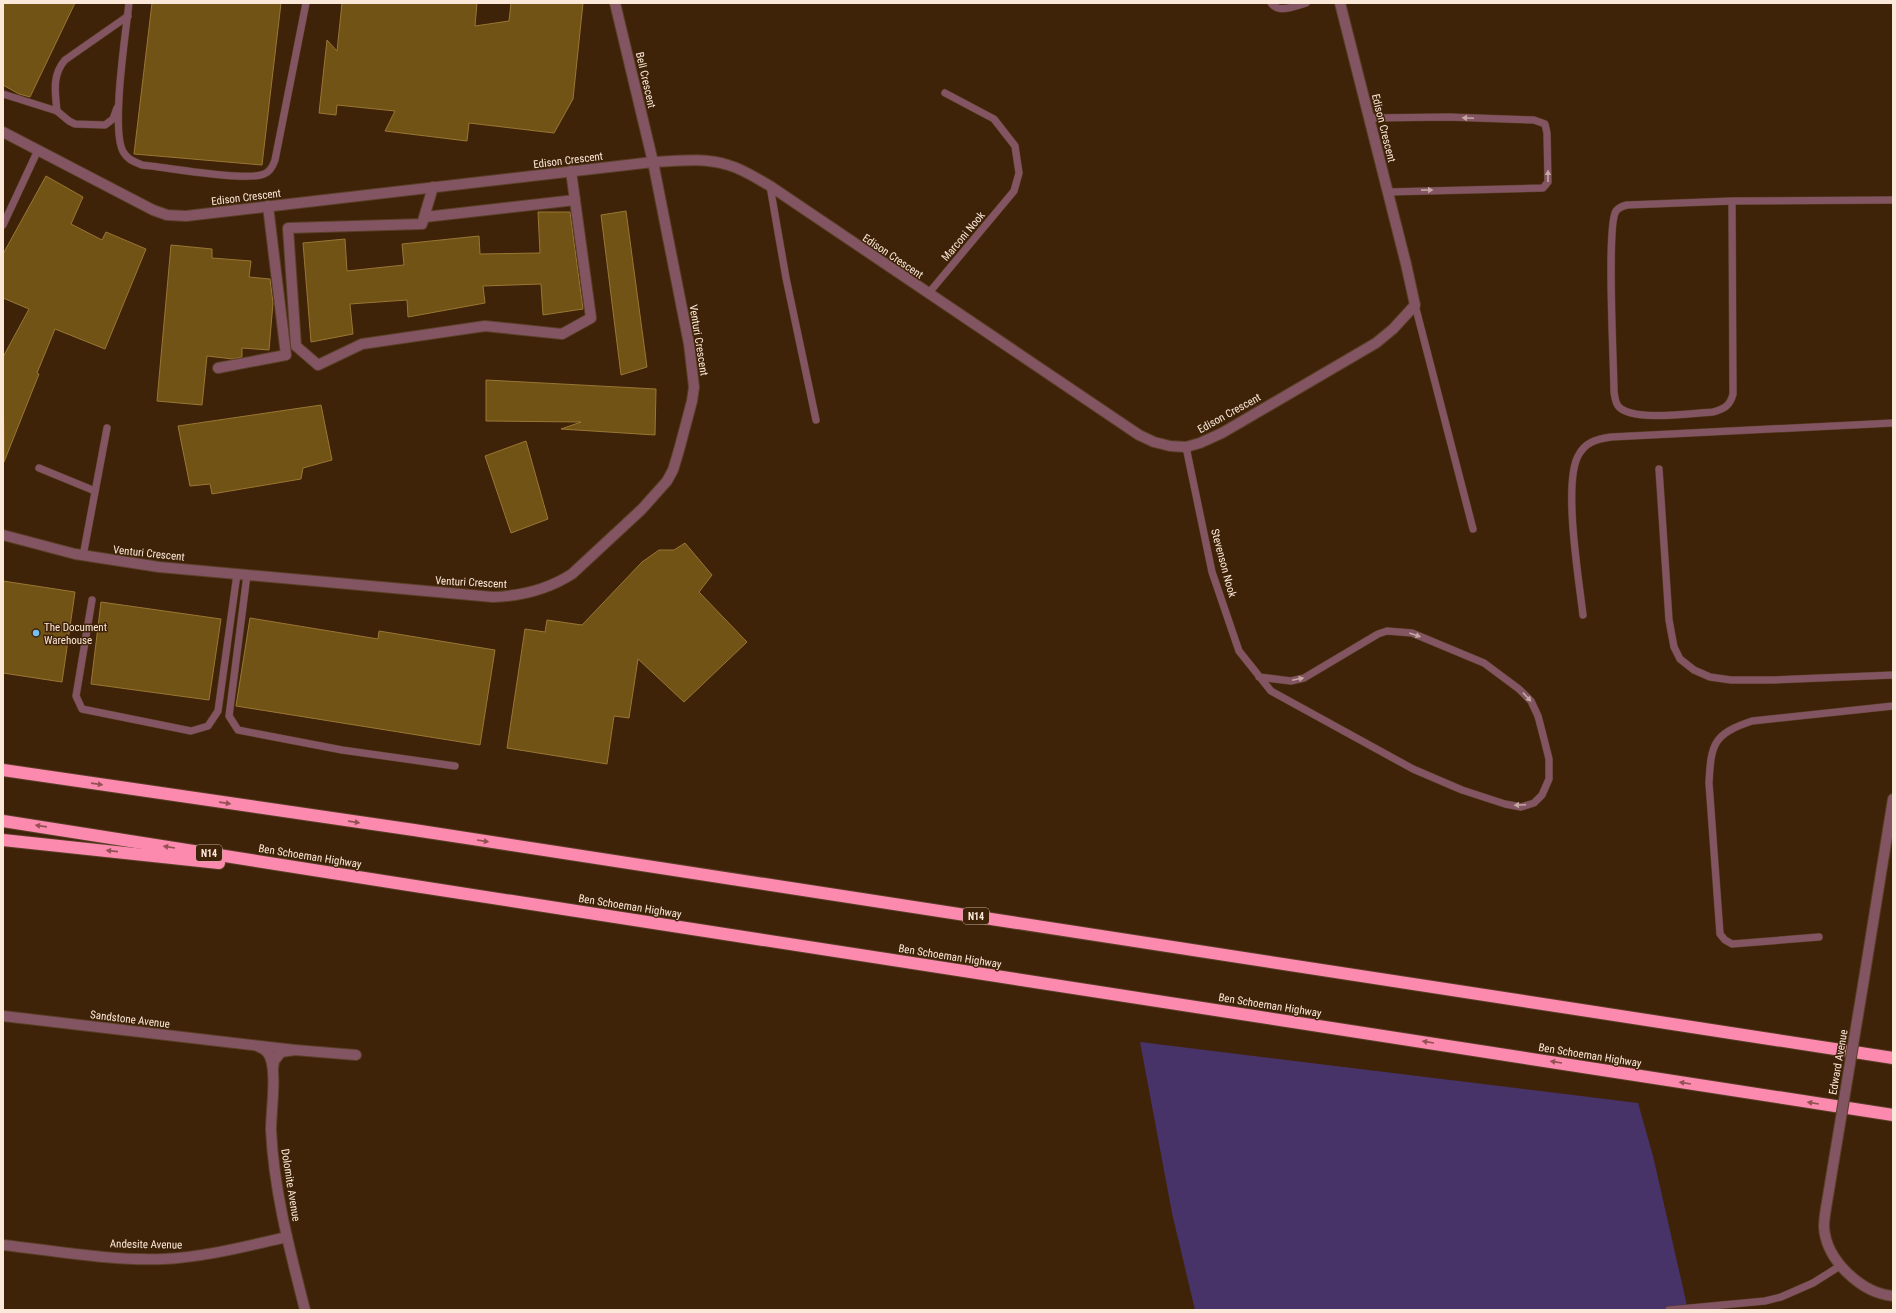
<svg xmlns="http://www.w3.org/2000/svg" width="1896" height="1313" font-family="'Roboto Condensed',sans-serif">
<rect width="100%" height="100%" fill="#3f2309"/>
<polygon fill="#483369" points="1140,1042 1638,1103 1653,1156 1688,1310 1195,1310 1172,1213"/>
<g fill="#725316" stroke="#997633">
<polygon points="3,3 75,3 30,97 19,94 3,85"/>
<polygon points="152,3 281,3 262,165 134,154"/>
<polygon points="342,3 477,3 475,26 509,21 511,3 583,3 573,99 554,133 469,123 467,141 385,131 395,111 337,105 336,115 319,113 327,40 337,51"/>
<polygon points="46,176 83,197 71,224 102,240 106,232 146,249 105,349 55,329 37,373 39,374 4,462 3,357 29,309 3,298 3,254"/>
<polygon points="626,211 647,367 621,375 601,215"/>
<polygon points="538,212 570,212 583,309 543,315 541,284 483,286 485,303 408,317 407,300 350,304 353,334 311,342 303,243 345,239 347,271 404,265 402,244 479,236 480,254 540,253"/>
<polygon points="171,245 212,249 212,258 251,261 249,277 270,279 273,303 269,350 242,348 242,357 233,359 207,356 202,405 157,401"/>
<polygon points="486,380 656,389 655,435 561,429 581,422 486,421"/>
<polygon points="321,405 332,460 303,468 301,479 212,494 210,484 190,486 178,426"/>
<polygon points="526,441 548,519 511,533 485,456"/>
<polygon points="685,543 712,575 699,592 747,642 684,702 638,659 629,718 614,716 607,764 507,748 525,629 545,632 547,620 582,625 642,562 659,550 674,550"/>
<polygon points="3,581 75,592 62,682 3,673"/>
<polygon points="101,602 221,619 209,700 91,684"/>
<polygon points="250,618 378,639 379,631 495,650 480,745 236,706"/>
</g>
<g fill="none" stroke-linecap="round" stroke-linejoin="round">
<g stroke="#593f26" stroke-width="8">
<g id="service">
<path d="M129,3C126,31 110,134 124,153C128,160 135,162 142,165C165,167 247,182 264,174C270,172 273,166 275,160L306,3"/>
<path d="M1271,3C1279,14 1295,6 1306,3"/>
<polyline points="3,94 57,111 69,121 75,124 105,125 113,119 117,108"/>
<path d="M57,111C55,92 52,75 65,60L128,16"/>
<polyline points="1370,118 1448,117 1534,120 1545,124 1547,133 1548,182 1543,188 1388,192"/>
<polyline points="770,186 786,278 816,420"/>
<path d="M1732,201L1733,394C1730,406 1724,409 1713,412C1692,413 1634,422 1619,407C1615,403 1615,397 1614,392C1614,365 1606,226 1616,211C1619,207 1623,206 1627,205L1732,201L1893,200"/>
<polyline points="3,225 38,150"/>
<polyline points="928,294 1014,191 1019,173 1015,146 994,119 945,93"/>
<polyline points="1415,305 1473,529"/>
<polyline points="1186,447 1212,572 1239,651 1271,691 1413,769 1462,790 1505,804 1521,807 1534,803 1542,795 1549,779 1549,759 1544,739 1538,716 1531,701 1519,689 1484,663 1412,633 1387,631 1378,634 1304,678 1291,681 1259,677"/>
<polyline points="39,468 95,491"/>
<polyline points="1659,469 1669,620 1674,647 1680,659 1694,670 1710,677 1731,680 1773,680 1893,675"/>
<polyline points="83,556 107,428"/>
<polyline points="247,575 229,716 238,730 342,750 455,766"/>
<polyline points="92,600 76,696 82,709 191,731 208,726 218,711 237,574"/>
<path d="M1583,615C1579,580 1563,485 1578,456C1585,442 1597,439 1611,437L1893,423"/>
<path d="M1819,937L1732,944L1725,940L1720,934L1709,783C1711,744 1713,734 1752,721L1893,706"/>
<polyline points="1669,1310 1765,1301 1781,1297 1813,1283 1840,1266"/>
</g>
</g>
<g stroke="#593f26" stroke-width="12">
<g id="minor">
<path d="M3,132L153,210L167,215L186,216L653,162C678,161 704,157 728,165C743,169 756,178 770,186L1139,435L1154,442L1170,446L1186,447L1200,443L1222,433L1376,343L1393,329L1415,305L1406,264L1340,3"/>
<polyline points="433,187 422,224 288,228 296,346 318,365 362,344 485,326 562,334 591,318 571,171"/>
<polyline points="425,217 575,200"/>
<polyline points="218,368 286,355 268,206"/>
<path d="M3,535L75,554L159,567L493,597C522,596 547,590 572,574L642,509L667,481L673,470L679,450L692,401L694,387L689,344L653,162L615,3"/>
<polyline points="1863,985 1893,799"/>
<polyline points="3,1016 295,1050"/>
<path d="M259,1047C265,1049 268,1052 270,1057C277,1074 271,1111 271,1130C274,1192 290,1251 305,1310"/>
<polyline points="273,1069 274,1061 281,1052 295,1050 356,1055"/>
<path d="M1826,1208C1825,1214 1824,1221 1824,1227C1826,1260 1861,1293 1893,1296"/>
<path d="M3,1245C56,1251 111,1261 164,1259C206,1257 246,1246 287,1237"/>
</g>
</g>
<g stroke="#593f26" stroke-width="14">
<g id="motorway">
<polyline points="3,770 414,830 1893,1058"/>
<polyline points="3,821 415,886 1893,1115"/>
<polyline points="3,840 219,863"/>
</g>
</g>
<use href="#service" stroke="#835562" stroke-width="7"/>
<use href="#minor" stroke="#835562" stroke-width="10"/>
<use href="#motorway" stroke="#fc8aaf" stroke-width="12"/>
<g stroke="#593f26" stroke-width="12" stroke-linecap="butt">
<polyline id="minor-bridge" points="1826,1208 1863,985"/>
</g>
<use href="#minor-bridge" stroke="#835562" stroke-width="10"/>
</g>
<defs><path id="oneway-solid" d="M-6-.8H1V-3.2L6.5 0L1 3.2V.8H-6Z"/></defs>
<g fill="#c5a6a3">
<use href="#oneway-solid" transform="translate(1468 118) rotate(-178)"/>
<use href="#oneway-solid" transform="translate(1548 176) rotate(-90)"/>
<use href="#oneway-solid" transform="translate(1427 190) rotate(-1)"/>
<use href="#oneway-solid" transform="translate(1415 635) rotate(19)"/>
<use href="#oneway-solid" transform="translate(1298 679) rotate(-12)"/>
<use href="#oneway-solid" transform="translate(1527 697) rotate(47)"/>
<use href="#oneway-solid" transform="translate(1520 805) rotate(178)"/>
</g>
<g fill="#945154">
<use href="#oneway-solid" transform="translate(97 784) rotate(8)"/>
<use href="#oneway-solid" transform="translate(225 803) rotate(8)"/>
<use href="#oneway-solid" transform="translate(354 822) rotate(8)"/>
<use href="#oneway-solid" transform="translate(41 826) rotate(-172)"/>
<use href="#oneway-solid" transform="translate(483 841) rotate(9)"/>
<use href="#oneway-solid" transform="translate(169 847) rotate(-171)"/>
<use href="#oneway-solid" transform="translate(112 851) rotate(-174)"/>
<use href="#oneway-solid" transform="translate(1428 1042) rotate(-171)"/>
<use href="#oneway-solid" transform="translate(1556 1062) rotate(-171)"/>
<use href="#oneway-solid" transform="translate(1685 1083) rotate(-171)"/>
<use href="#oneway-solid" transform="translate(1813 1103) rotate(-171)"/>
</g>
<circle fill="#74c0f6" stroke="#3f2309" stroke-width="1.5" cx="36" cy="633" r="4"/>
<g text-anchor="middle" stroke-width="3" stroke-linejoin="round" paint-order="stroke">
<g fill="#3f2309" stroke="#c3ad9b" stroke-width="1">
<rect x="196" y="845" width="26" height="16" rx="3"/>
<rect x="963" y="908" width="26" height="16" rx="3"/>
</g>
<g font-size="10" font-weight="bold" fill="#fbe8d9">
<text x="209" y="857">N14</text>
<text x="976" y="920">N14</text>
</g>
<g font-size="11" fill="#fbe8d9" stroke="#3f2309">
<text transform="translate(646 80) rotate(77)" y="4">Bell Crescent</text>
<text transform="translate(1384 128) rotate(76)" y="4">Edison Crescent</text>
<text transform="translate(568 160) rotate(-7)" y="4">Edison Crescent</text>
<text transform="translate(246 197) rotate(-7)" y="4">Edison Crescent</text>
<text transform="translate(963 236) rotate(-50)" y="4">Marconi Nook</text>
<text transform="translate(893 256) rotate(34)" y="4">Edison Crescent</text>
<text transform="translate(699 340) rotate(81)" y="4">Venturi Crescent</text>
<text transform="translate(1229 413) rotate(-29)" y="4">Edison Crescent</text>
<text transform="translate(149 553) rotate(6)" y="4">Venturi Crescent</text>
<text transform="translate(1224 563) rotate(75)" y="4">Stevenson Nook</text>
<text transform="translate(471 582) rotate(3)" y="4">Venturi Crescent</text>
<text transform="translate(310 856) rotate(9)" y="4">Ben Schoeman Highway</text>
<text transform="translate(630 906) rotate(9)" y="4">Ben Schoeman Highway</text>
<text transform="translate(950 956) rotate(9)" y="4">Ben Schoeman Highway</text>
<text transform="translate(1270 1005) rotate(9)" y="4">Ben Schoeman Highway</text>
<text transform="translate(130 1019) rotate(7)" y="4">Sandstone Avenue</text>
<text transform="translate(1590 1055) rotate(9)" y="4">Ben Schoeman Highway</text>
<text transform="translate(1838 1062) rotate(-80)" y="4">Edward Avenue</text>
<text transform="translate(291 1185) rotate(81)" y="4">Dolomite Avenue</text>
<text transform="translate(146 1244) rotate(1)" y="4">Andesite Avenue</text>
</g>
<g font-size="11" fill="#fbe8d9" stroke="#3f2309" text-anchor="start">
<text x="44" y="631">The Document<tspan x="44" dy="13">Warehouse</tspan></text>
</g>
</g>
<rect width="1896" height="1313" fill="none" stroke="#fbe8d9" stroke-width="8"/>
</svg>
